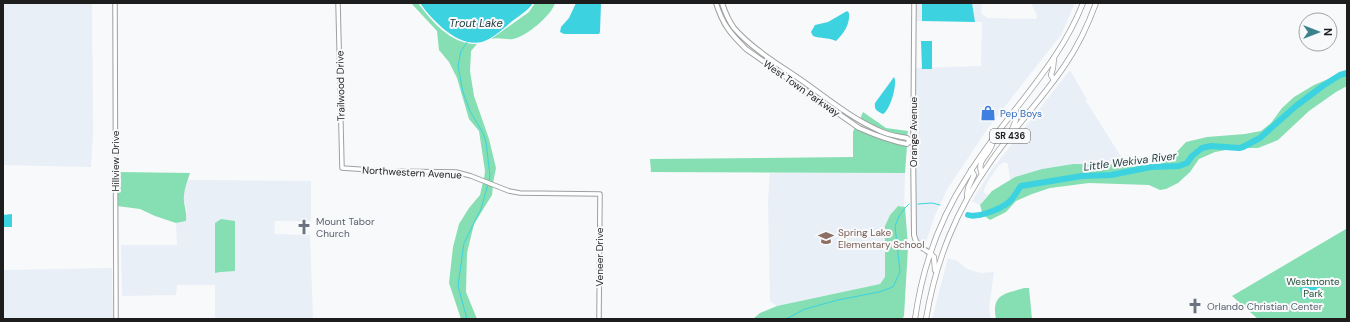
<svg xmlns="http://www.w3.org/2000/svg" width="1350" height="322" font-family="'DM Sans',sans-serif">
<rect width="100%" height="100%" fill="#f8f9fb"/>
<g fill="#e9eff7" fill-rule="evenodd">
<polygon points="3,3 92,3 93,133 91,167 3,165"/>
<rect x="916" y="3" width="6" height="18"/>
<polygon points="972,3 982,3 981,13 987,18 1036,19 1037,16 1031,3 1075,3 1061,35 988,128 948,188 936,213 924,247 917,240 916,234 916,68 981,66 982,22 975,22"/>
<polygon points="1070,70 1087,100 1086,101 1127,166 1073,164 1042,169 1010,180 1008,164 1005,162 999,165 990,178 984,189 984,193 988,194 980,205 972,201 990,172"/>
<polygon points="770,173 905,173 904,207 898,206 890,215 885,226 885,277 880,284 777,306 770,301 768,201"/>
<path d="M187,180L311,181V221H275L274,234L310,235L313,319H215V285H177L176,295L122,296L121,245H177L176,223L186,221L187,211L184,202V191ZM215,223L221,272L215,273Z"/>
<polygon points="948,258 957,261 967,269 981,273 994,272 989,309 991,319 932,319"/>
<polygon points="112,268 113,319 3,319 3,270"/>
</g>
<g fill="#85dfb2">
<path d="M411,3H418C432,22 452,45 477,44L471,51L470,71L474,96L489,139L496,168L493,183L484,179L485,171L479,131L469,119L457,78L449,62L439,50L437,31Z"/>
<path d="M535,3H555C551,16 527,36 513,39C506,40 499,37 491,39L529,12Z"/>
<polygon points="1347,71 1347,86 1336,92 1309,111 1278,140 1258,148 1236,148 1215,152 1199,159 1190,172 1178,183 1166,189 1160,190 1149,185 1089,183 1050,188 1032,194 1016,201 1006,212 990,220 983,215 980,205 992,191 1015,177 1042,169 1073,164 1159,165 1173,156 1186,142 1207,137 1245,134 1261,131 1271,123 1282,108 1294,97 1314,85"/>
<path d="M863,112L886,128L908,131L907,136C890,133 876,127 860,119Z"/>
<polygon points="855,127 875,137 907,146 905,173 651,172 650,159 853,157 853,132"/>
<path d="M117,172L190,173C187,182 183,192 184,202C185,209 187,213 186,221L176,223L155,216L140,209L117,206Z"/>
<polygon points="483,182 493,186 492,195 474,224 467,253 466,292 477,319 461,319 449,283 453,247 459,224 469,208 480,195"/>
<polygon points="898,206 905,207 908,247 904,316 902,319 753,319 760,313 777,306 880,284 885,277 885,226 890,215"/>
<polygon points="221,219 235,221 235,271 221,272 215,273 215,223"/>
<polygon points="1346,229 1347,319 1258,319 1232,296"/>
<path d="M1024,288H1029L1032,319H996C991,294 1005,294 1024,288Z"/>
</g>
<g fill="#3cd2e0">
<path d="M420,3H533C527,12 518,16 510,23C502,30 492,39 482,42C458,48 432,20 420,3Z"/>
<polygon points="576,3 601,3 600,32 599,34 564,34 560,32 561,27 569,18"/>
<polygon points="922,3 972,3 975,22 922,21"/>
<path d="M847,11L849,13C850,25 844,33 836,41C827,37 822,39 813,36L811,32L815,25L828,22Z"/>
<polygon points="921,41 932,41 932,69 922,69"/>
<path d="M894,77C898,83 890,111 883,114C877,111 874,110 875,103Z"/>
<polygon points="12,214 12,227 3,227 3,215"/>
<polygon points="1319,285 1321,297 1315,298 1314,292 1308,293 1309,299 1302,299 1300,288"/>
</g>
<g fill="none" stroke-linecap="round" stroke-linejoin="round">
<g stroke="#3cd2e0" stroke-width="1">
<polyline points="468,41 461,51 458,66 463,92 470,111 483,133 486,142 490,176 489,181"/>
<polyline points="918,204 932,203 940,205"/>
<polyline points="467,319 458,286 464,243 481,209 488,184"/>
<polyline points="786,319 805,309 838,300 879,292 893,287 900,272 895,226 899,216 904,209 909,204"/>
</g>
<path stroke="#3cd2e0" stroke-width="6" d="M968,215C978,218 1001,209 1009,202C1014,198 1017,191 1021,186L1082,176L1111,175L1151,167L1179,166L1187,163L1192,156L1202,148L1211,146L1239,148L1243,147L1260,138L1296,106L1324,85L1340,75L1347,73"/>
<g stroke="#9e9fa0" stroke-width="5.5">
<g id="tertiary">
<polyline points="115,3 116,319"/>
<polyline points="338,3 342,168 386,171 456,172 471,176 509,191 520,193 600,194 599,319"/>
<polyline points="913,142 914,3"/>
</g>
</g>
<g stroke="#9e9fa0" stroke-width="6">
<g id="secondary">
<path d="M716,3C723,25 730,33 746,49L859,128C875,135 890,141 907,144L910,141"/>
<path d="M722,3C725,12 728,20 734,28C752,49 781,66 804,82C828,99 851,118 878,130C887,135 897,136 907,138L910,141L913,142L914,235C916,245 922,248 930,253"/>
</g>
</g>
<g stroke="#9e9fa0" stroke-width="6">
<g id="primary">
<polyline points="1054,80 1051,75 1053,68 1054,58"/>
<path d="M1011,133C1012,125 1020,119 1015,110"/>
<path d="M982,174C975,159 992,155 993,140"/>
<polyline points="967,196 968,188 974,175 971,170"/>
<polyline points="930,253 934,257 935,270"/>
<path d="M915,319C922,269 939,220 967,177C976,162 987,147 998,132C1029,91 1064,52 1083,3"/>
<path d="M926,319C936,260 956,210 991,161C1014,128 1042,99 1065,65C1078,46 1088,25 1096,3"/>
</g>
</g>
<use href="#tertiary" stroke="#fff" stroke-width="3.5"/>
<use href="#secondary" stroke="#fff" stroke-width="4"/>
<use href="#primary" stroke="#fff" stroke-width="4.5"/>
</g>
<defs>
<g id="shop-bare" transform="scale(1.2)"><path d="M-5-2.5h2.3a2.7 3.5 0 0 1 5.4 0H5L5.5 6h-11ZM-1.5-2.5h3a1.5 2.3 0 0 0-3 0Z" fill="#3f7fe0" stroke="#f8f9fb" stroke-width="2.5" paint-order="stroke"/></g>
<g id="church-bare" transform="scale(1.2)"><path d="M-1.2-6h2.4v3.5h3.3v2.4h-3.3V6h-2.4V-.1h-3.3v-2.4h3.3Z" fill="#6b7280" stroke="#f8f9fb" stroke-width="2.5" paint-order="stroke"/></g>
<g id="school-bare" transform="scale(1.2)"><path d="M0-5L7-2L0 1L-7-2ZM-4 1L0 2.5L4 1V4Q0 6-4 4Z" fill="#8d6e63" stroke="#f8f9fb" stroke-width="2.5" paint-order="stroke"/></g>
</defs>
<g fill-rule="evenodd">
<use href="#shop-bare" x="988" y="113"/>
<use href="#church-bare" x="304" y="227"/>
<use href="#school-bare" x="826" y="238"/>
<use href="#church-bare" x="1195" y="306"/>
</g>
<g text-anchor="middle" stroke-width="4" stroke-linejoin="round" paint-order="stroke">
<rect fill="#f8f9fb" stroke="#5f5f60" stroke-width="1" x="990" y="129" width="40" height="14" rx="3"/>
<g font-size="9" font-weight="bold" fill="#1d1d1e">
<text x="1010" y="139">SR 436</text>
</g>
<g font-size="10" fill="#1d1d1e" stroke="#f8f9fb">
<text transform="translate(340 86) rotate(-91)" y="4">Trailwood Drive</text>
<text transform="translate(802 88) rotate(35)" y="4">West Town Parkway</text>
<text transform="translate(913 132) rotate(-90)" y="4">Orange Avenue</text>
<text transform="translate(115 161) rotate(-90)" y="4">Hillview Drive</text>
<text transform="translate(412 172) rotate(3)" y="4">Northwestern Avenue</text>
<text transform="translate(599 257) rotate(-90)" y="4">Veneer Drive</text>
</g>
<g font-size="10" fill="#366cbe" stroke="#f8f9fb" text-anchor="start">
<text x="1000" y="117">Pep Boys</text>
</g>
<g font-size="10" fill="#5b616d" stroke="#f8f9fb" text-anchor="start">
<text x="316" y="225">Mount Tabor<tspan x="316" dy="12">Church</tspan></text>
<text x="1207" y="310">Orlando Christian Center</text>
</g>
<g font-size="10" fill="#785e54" stroke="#f8f9fb" text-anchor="start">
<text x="838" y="236">Spring Lake<tspan x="838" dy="12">Elementary School</tspan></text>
</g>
<g font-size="10" fill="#25513b" stroke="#f8f9fb">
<text x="1313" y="285">Westmonte<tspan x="1313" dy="12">Park</tspan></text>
</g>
<g font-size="11" font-style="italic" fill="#243d3f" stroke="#f8f9fb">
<text x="476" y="27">Trout Lake</text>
<text transform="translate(1130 161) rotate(-7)" y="4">Little Wekiva River</text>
</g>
</g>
<rect width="1350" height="322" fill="none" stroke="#1d1d1e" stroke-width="8"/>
<g transform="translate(1318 32) rotate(90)"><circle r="19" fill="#f8f9fb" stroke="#a0a1a3"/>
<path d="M0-3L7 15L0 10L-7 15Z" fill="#3b828c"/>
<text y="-6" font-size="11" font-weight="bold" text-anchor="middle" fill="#1d1d1e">N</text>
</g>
</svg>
